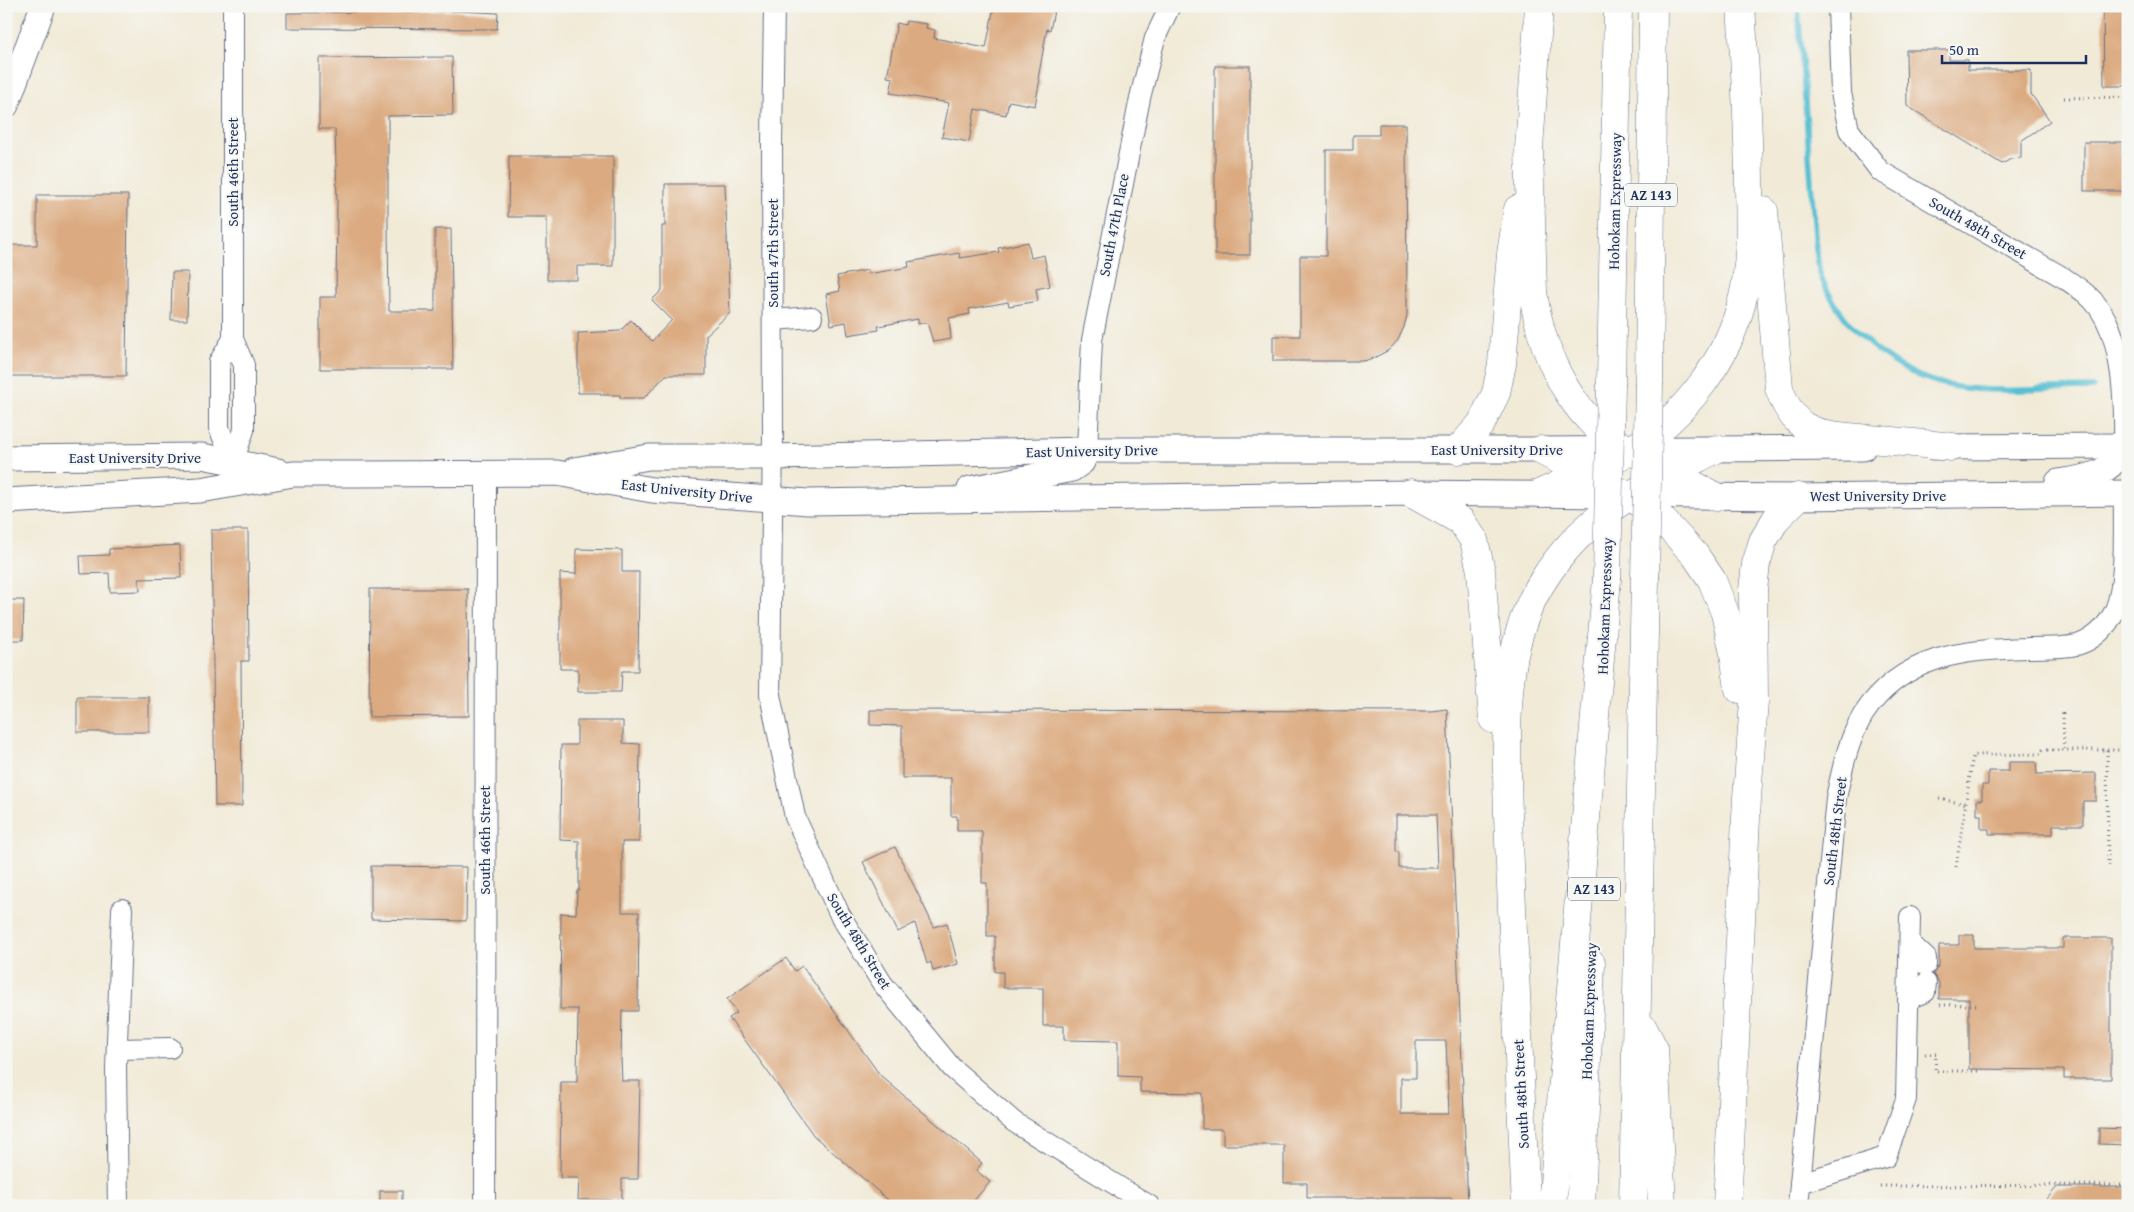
<svg xmlns="http://www.w3.org/2000/svg" width="2134" height="1212" font-family="'Gentium Book Plus',serif">
<rect width="100%" height="100%" fill="#f6f6f2"/>
<filter id="ink" filterUnits="userSpaceOnUse"><feTurbulence type="fractalNoise" baseFrequency=".02" numOctaves="2"/><feDisplacementMap in="SourceGraphic" scale="10" xChannelSelector="R" yChannelSelector="G"/><feConvolveMatrix kernelMatrix="1 2 1 2 8 2 1 2 1" color-interpolation-filters="sRGB"/></filter>
<filter id="wash" filterUnits="userSpaceOnUse"><feTurbulence type="fractalNoise" baseFrequency=".0096" numOctaves="4" result="noise"/><feDisplacementMap in="SourceGraphic" scale="20" xChannelSelector="R" yChannelSelector="G"/><feGaussianBlur stdDeviation="1.12" result="paint"/><feColorMatrix in="noise" values="0 0 0 0 0 0 0 0 0 0 0 0 0 0 0 0 0 1.4 0 .05"/><feComposite in="paint" operator="in"/></filter>
<g filter="url(#wash)">
<rect width="100%" height="100%" fill="#f1ead7"/>
<g fill="none" stroke-linecap="round" stroke-linejoin="round">
<path stroke="#56bfd3" stroke-width="5.5" d="M1798,6L1816,249C1818,259 1818,270 1822,279C1845,332 1896,375 1952,386C1994,394 2049,388 2093,388"/>
</g>
<g id="blocks">
<g fill="#dbaa80" fill-rule="evenodd">
<polygon points="994,6 1055,6 1050,30 1047,29 1038,79 1040,79 1035,106 1009,101 1006,115 975,109 969,142 942,137 949,103 890,93 893,78 887,77 897,23 905,25 906,21 927,24 926,28 935,30 934,38 986,48"/>
<polygon points="2103,6 2128,6 2128,86 2104,86"/>
<polygon points="459,11 498,13 497,29 287,28 287,13"/>
<polygon points="1906,50 1949,50 1949,60 1968,60 1968,70 2031,70 2031,94 2050,121 2021,141 2021,158 2011,159 2002,164 1907,106"/>
<polygon points="452,57 453,115 388,116 388,225 389,311 435,311 435,229 451,229 453,369 320,369 320,297 336,297 337,201 335,129 319,129 319,58"/>
<rect x="1215" y="66" width="35" height="189"/>
<polygon points="1379,124 1406,124 1407,315 1404,327 1398,340 1389,350 1370,360 1362,361 1273,361 1273,336 1300,336 1300,256 1326,256 1326,150 1353,150 1353,135 1379,135"/>
<rect x="2084" y="142" width="44" height="49"/>
<polygon points="509,156 613,156 613,266 577,266 577,280 547,280 547,217 508,217"/>
<polygon points="665,184 725,184 730,313 706,335 706,375 666,375 644,398 620,398 620,395 600,395 600,393 578,393 578,333 620,331 631,320 652,341 672,320 652,300 662,290 662,226 665,226"/>
<polygon points="37,195 128,195 126,376 6,376 6,245 37,245"/>
<polygon points="1028,242 1031,258 1044,255 1050,286 1036,289 1038,301 1009,306 1008,302 969,309 970,314 949,318 951,339 933,342 927,322 918,324 918,319 878,326 879,330 848,335 846,322 831,325 826,294 840,291 837,276 868,270 868,274 909,267 908,262 959,253 960,258 999,252 998,248"/>
<polygon points="172,272 188,272 187,320 171,320"/>
<polygon points="211,530 248,530 249,661 241,661 242,806 215,806"/>
<polygon points="180,545 181,578 139,579 140,591 110,592 109,573 81,574 80,556 109,555 109,549"/>
<polygon points="576,549 622,550 622,572 639,572 638,671 622,671 621,692 578,692 578,669 560,669 560,573 576,574"/>
<polygon points="370,589 468,589 469,716 369,717"/>
<polygon points="6,600 24,600 23,640 6,640"/>
<rect x="77" y="697" width="72" height="35"/>
<path d="M1447,709L1468,1206H1453L1452,1198H1307V1183H1284V1145H1223V1129H1202V1093L1140,1092V1077L1118,1076V1041L1064,1040V1026H1043V988H1003V972H995V936H987V883H982V831H957V816H951V778H902V726L870,725V710L1431,711ZM1396,815H1436L1438,868H1399V852H1396ZM1416,1041H1446L1449,1114H1401V1078H1416Z"/>
<polygon points="577,721 623,721 623,743 640,744 639,842 622,842 622,912 639,912 638,1011 622,1011 621,1058 622,1081 640,1081 638,1179 622,1179 622,1200 578,1200 579,1178 560,1178 561,1082 577,1082 578,1009 560,1009 561,913 576,914 577,890 579,890 579,841 560,840 561,745 577,745"/>
<polygon points="2009,762 2036,762 2037,774 2096,773 2096,801 2083,801 2083,825 2053,825 2053,834 1989,834 1989,829 1981,829 1981,815 1977,815 1977,800 1982,800 1982,785 1988,785 1988,771 2009,771"/>
<polygon points="895,847 934,927 947,923 958,964 933,971 931,962 927,964 915,923 898,932 863,862"/>
<polygon points="371,866 467,867 466,921 371,919"/>
<polygon points="1959,935 1974,935 1974,948 2063,948 2063,938 2111,938 2111,1079 2064,1079 2064,1070 1969,1069 1969,999 1939,999 1939,983 1933,974 1939,965 1939,945 1959,945"/>
<polygon points="786,958 795,971 802,966 880,1075 982,1163 976,1170 990,1182 969,1206 895,1206 814,1136 729,1018 737,1013 727,999"/>
<polygon points="2099,1128 2128,1129 2128,1145 2099,1144"/>
<polygon points="2057,1187 2128,1187 2128,1206 2041,1206"/>
<rect x="380" y="1191" width="22" height="15"/>
</g>
</g>
</g>
<g filter="url(#ink)">
<use href="#blocks" fill-opacity="0" stroke="#667088" stroke-width="1"/>
<g fill="none" stroke-linecap="round" stroke-linejoin="round">
<g stroke="#667088" stroke-width="22">
<g id="minor">
<polyline points="233,6 233,339 244,365 244,430 233,462"/>
<polyline points="774,6 772,143 773,430 770,695 795,817 840,915 882,983 952,1068 1014,1122 1150,1206"/>
<path d="M1838,6L1841,93L1849,130L1880,171L2064,278C2077,287 2090,295 2099,308C2124,343 2125,405 2124,446"/>
<polyline points="773,320 812,317"/>
<polyline points="1087,450 1092,340 1140,98 1155,38 1170,6"/>
<polyline points="233,468 233,462 219,428 219,362 233,339"/>
<polyline points="1910,943 1926,958 1926,965"/>
<polyline points="1908,999 1925,992 1926,983"/>
<polyline points="117,1049 170,1048"/>
<polyline points="1800,1183 1886,1157 1906,1099 1910,917"/>
<polyline points="118,1206 116,1068 122,909"/>
<polyline points="485,1206 486,474"/>
<path d="M1798,1206L1836,798C1842,770 1848,740 1863,715C1902,655 1963,650 2027,648C2044,647 2064,649 2080,644C2096,638 2108,625 2115,610C2127,582 2123,525 2124,493"/>
</g>
</g>
<g stroke="#667088" stroke-width="27">
<g id="major">
<polyline points="6,105 43,6"/>
<polyline points="1933,447 2128,446"/>
<polyline points="6,458 202,456 278,471"/>
<polyline points="574,470 649,457 773,457 1087,450 1540,450 1863,448"/>
<path d="M2058,482C2086,478 2112,475 2124,446"/>
<polyline points="970,489 1072,469 1082,462 1087,450"/>
<polyline points="6,501 200,490 293,474 356,474 557,473 652,490 808,502 1411,493 1798,497 2128,493"/>
</g>
</g>
<g stroke="#667088" stroke-width="29">
<g id="highway">
<path d="M1539,6L1529,148L1533,292C1541,350 1565,405 1613,441L1716,497"/>
<path d="M1764,211L1779,388C1784,403 1791,417 1804,426C1821,437 1848,436 1868,439C1896,441 1924,444 1952,447"/>
<polyline points="1611,383 1618,6"/>
<polyline points="1649,383 1653,6"/>
<polyline points="1458,450 1481,424 1496,393 1502,364 1511,254 1518,209"/>
<polyline points="1540,450 1628,496 1656,513 1695,555 1712,580 1725,613 1734,653 1739,689"/>
<polyline points="1411,493 1461,521 1474,540 1481,571 1493,719"/>
<path d="M1541,493C1570,480 1601,467 1629,451C1684,418 1729,359 1743,297C1751,263 1750,226 1749,191C1749,129 1745,68 1741,6"/>
<polyline points="1643,1028 1654,1049 1662,1206"/>
<path d="M1526,1206C1522,1114 1518,1023 1513,932C1511,876 1507,820 1507,765C1507,700 1507,636 1544,579C1587,511 1647,485 1716,449"/>
<polyline points="1552,1206 1607,579"/>
<polyline points="1581,1206 1591,963"/>
<polyline points="1633,1206 1645,579"/>
<polyline points="1727,1206 1747,798 1754,701 1753,590 1756,564 1763,541 1776,519 1798,497"/>
</g>
</g>
<g stroke="#667088" stroke-width="3" stroke-dasharray="1 4" stroke-linecap="butt">
<polyline points="2064,98 2128,97"/>
<polyline points="2063,713 2064,750"/>
<polyline points="2107,750 2108,866"/>
<polyline points="1939,799 1966,804"/>
<polyline points="1956,867 1973,755 2041,754 2043,750 2128,750"/>
<polyline points="1940,1005 1979,1005"/>
<polyline points="1925,1054 1936,1054 1935,1071 1980,1071"/>
<polyline points="1880,1186 2128,1185"/>
</g>
<use href="#minor" stroke="#fff" stroke-width="20"/>
<use href="#major" stroke="#fff" stroke-width="25"/>
<use href="#highway" stroke="#fff" stroke-width="28"/>
<g stroke="#667088" stroke-width="29" stroke-linecap="butt">
<g id="highway-bridge">
<polyline points="1607,579 1611,383"/>
<polyline points="1645,579 1649,383"/>
</g>
</g>
<use href="#highway-bridge" stroke="#fff" stroke-width="28"/>
</g>
</g>
<g text-anchor="middle" stroke-width="4" stroke-linejoin="round" paint-order="stroke">
<g fill="#f6f6f2" stroke="#5d6b8a" stroke-width="1">
<rect x="1625" y="183.5" width="52" height="23" rx="4"/>
<rect x="1568" y="877.5" width="52" height="23" rx="4"/>
</g>
<g font-size="14" font-weight="bold" fill="#1b2f5e">
<text x="1651" y="200">AZ 143</text>
<text x="1594" y="894">AZ 143</text>
</g>
<g font-size="15" fill="#1b2f5e" stroke="#f6f6f2">
<text transform="translate(233 172) rotate(-90)" y="5">South 46th Street</text>
<text transform="translate(1615 201) rotate(-89)" y="5">Hohokam Expressway</text>
<text transform="translate(1114 225) rotate(-79)" y="5">South 47th Place</text>
<text transform="translate(1978 228) rotate(30)" y="5">South 48th Street</text>
<text transform="translate(773 253) rotate(-90)" y="5">South 47th Street</text>
<text x="1497" y="455">East University Drive</text>
<text transform="translate(1092 451) rotate(-1)" y="5">East University Drive</text>
<text x="135" y="463">East University Drive</text>
<text transform="translate(687 491) rotate(6)" y="5">East University Drive</text>
<text x="1878" y="501">West University Drive</text>
<text transform="translate(1605 606) rotate(-88)" y="5">Hohokam Expressway</text>
<text transform="translate(1835 831) rotate(-83)" y="5">South 48th Street</text>
<text transform="translate(485 840) rotate(-90)" y="5">South 46th Street</text>
<text transform="translate(859 941) rotate(59)" y="5">South 48th Street</text>
<text transform="translate(1589 1011) rotate(-88)" y="5">Hohokam Expressway</text>
<text transform="translate(1521 1094) rotate(-93)" y="5">South 48th Street</text>
</g>
</g>
<rect width="2134" height="1212" fill="none" stroke="#f6f6f2" stroke-width="25"/>
<path d="M1942 55v8h144v-8" fill="none" stroke="#1b2f5e" stroke-width="2.5"/>
<text x="1949" y="55" font-size="15" fill="#1b2f5e" stroke="#f6f6f2" stroke-width="4" paint-order="stroke">50 m</text>
</svg>
